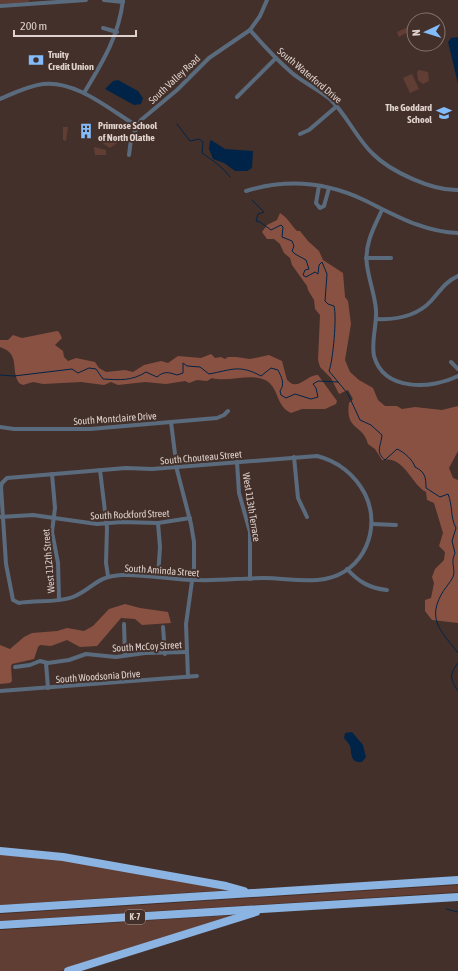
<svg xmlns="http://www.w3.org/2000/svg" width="458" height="971" font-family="'Asap Condensed',sans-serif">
<rect width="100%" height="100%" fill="#44302a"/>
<g fill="#613e34">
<polygon points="0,0 30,0 28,2 0,4"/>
<polygon points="408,27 411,30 399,37 397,32"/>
<polygon points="419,70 428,72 429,81 423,84 418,80 417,72"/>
<polygon points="412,74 419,89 410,93 403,78"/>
<polygon points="63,127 68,127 66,141 63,140"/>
<polygon points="105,135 117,143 110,148 101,142"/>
<polygon points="94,147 106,150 106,155 95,155"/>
<polygon points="0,854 66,859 226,890 0,905"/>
<polygon points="458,885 458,892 0,921 0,914"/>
<polygon points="236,915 60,971 0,971 0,930"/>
</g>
<g fill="#895142">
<path d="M280,213C289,219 290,224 297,231H300L308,241L319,251L323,260L343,273L345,297L348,301L351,324L345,360L350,372L359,380L373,388L378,400L385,406H397L402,409L415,407L442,410L458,406V451L449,468L453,478L458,480V623L432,620L425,611V600L431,598L434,583L432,577L435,569L444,560L445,552L439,546L443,533L434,503L427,500L426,492C411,484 404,455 382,460L375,449L368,444C363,424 345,431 349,403L353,399L348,390L339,394L331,378L320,367L318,360L320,315L315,309L314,300L308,290L307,286L292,265L290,258L284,253L280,244L274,239H267L262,232L267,225L277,220Z"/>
<path d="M57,331L59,332L62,338L55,345L63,351L64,357L68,361L76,358L95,362L99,368L106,372L125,370L133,372L144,365L161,361L168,363L178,356L201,358L211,354L215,358L221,357L225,359L228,357H236L250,359L269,355L282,361L287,380C289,381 291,384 293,384C302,386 309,374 318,375L337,401L336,404L325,409H302L291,413C276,406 279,389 267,381C252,372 229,383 212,378L207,381L197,380L189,383L185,381L166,384L145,382L118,385L111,382L104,385L81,382L43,384L33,382L23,385L19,383C10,369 21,354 0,347V340H8L13,335L22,338Z"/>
<polygon points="125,604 140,608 168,612 171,623 142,625 135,619 121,618 97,646 80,647 67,640 51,646 40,645 38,647 34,659 12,664 11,666 12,681 10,683 0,684 0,645 10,649 24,637 32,633 57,631 67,628 84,631 93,626 109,609"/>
</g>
<g fill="#002448">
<polygon points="458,37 458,84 448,42 451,38"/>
<polygon points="118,80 138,91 143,98 141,104 134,105 105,89 113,81"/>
<polygon points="211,140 225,149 253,151 252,168 247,171 235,171 224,163 213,159 209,149 210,141"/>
<path d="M352,732L363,745L366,757L362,762C350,763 352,754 350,746C349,743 346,741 344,738L345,733Z"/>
</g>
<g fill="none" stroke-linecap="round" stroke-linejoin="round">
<g stroke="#002448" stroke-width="1">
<path d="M177,124L190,141L199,139L203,142L202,153C212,160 224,168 230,177"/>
<path d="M252,200L264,212L258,214L256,221L260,222L271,230L281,225L283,227L282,237L292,241L294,246L292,251L295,254L306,260L309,269L305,270L303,275L306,277L315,272L318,274L319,265L322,262L327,274L325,301L328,304L334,306C337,316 333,361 329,371L348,394L360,420L371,425L382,435C381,446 375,452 385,460L397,449C404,452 413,460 415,467C425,472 426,477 426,488L440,497L448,494C453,506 450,517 456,528L452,541L455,553C450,563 456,569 453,577C450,583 444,589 441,595C427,621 443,633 458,653"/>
<path d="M0,375L14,376L72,369L78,373L89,368L96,369L103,379C120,380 132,381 146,372L157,377C164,371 168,372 177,375L183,373V363L187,366L200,367L209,374C231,370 239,364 261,376L271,368L278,370C282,378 285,384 280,391L281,395L286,398L295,394L311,399L318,397L316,388L313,384L318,381L338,382"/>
<path d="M458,663C449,675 450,679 458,691"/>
<polyline points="446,909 458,912"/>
</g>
<g stroke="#5b6b7e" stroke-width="4">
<polyline points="104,0 123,2"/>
<polyline points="0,6 86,0"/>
<polyline points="103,28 117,32"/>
<path d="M250,30C263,45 277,60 292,73C304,83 318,89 330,99C347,115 356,138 373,154C391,172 433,191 458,190"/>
<path d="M84,93C102,63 119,36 123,0"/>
<polyline points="237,97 276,58"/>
<path d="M0,99C14,93 28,86 43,84C76,80 110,110 137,126"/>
<polyline points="300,134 309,130 337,106"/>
<polyline points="129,155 131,139 141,120 177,90 209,58 250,30 260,16 267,0"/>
<polyline points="319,186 316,203 320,208 324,206 329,188"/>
<path d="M246,191C285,179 326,182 364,200C395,215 423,232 458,233"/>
<path d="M382,210C374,227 364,245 367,265C369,281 375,295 376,310C377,325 371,341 374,356C384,392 432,389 458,376"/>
<polyline points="366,258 391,258"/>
<path d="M376,319C396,320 417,316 431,301C440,291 446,281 458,276"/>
<polyline points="451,362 458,369"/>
<polyline points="171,422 177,470 191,524 194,542 194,567 186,624 188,677"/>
<polyline points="0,427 14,429 90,429 217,418 224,415 228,411"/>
<path d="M317,456C338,461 355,475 365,494C382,528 364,572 325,579C305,583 284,578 264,578C242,578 220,581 197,580C172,580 147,574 122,575C96,576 93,589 73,597C57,603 36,600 19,603L13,600L6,564L1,487L2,483L7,478L126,468L152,469Z"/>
<polyline points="294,457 298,498 307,517"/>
<polyline points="237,462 239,493 250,532 250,579"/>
<polyline points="100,470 107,528 106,563 108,576"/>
<polyline points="52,474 55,508 52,532 58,563 59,599"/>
<polyline points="0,517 33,515 97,524 122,522 158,523 190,518"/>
<polyline points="158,523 160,547 158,577"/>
<polyline points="373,524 396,525"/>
<path d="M347,569C359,582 369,588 387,590"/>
<polyline points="124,624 125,655"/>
<polyline points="163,627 165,654"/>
<polyline points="46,663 48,688"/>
<polyline points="15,667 30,665 40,661 48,663 69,660 86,654 116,657 145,653 187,652"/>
<polyline points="0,691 197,676"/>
</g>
<g stroke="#8bb4e2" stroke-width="8">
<polyline points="0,851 63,857 226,886 244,891"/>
<polyline points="0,909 458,880"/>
<polyline points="0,925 458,897"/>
<polyline points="68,971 256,912"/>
</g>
</g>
<defs>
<g id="bank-bare" transform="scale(1.2)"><path d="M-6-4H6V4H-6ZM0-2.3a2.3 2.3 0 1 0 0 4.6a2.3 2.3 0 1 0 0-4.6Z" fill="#83bcfb" stroke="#44302a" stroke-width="2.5" paint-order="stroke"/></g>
<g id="school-bare" transform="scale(1.2)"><path d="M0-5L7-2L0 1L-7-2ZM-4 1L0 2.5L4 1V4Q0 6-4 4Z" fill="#83bcfb" stroke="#44302a" stroke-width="2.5" paint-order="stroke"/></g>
<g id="building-bare" transform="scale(1.2)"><path d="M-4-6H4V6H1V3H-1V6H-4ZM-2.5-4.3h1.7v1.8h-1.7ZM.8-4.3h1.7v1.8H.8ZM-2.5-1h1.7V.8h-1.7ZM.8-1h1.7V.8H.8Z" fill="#83bcfb" stroke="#44302a" stroke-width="2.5" paint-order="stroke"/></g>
</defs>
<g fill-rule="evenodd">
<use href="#bank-bare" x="36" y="60"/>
<use href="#school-bare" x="444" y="113"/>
<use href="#building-bare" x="86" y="131"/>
</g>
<g text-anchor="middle" stroke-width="4" stroke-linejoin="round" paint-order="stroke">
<rect fill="#44302a" stroke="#b0a19d" stroke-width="1" x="125" y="910" width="20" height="14" rx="3"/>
<g font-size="9" font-weight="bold" fill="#dfd2ce">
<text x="135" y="920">K-7</text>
</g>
<g font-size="10" font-weight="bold" fill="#dfd2ce" stroke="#44302a" text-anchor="start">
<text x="48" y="58">Truity<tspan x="48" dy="12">Credit Union</tspan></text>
<text x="432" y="111" text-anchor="end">The Goddard<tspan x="432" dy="12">School</tspan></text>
<text x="98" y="129">Primrose School<tspan x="98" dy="12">of North Olathe</tspan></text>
</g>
<g font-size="10" fill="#dfd2ce" stroke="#44302a">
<text transform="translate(310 75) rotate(40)" y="4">South Waterford Drive</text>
<text transform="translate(174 79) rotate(-43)" y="4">South Valley Road</text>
<text transform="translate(115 418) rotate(-4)" y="4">South Montclaire Drive</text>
<text transform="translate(201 457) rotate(-5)" y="4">South Chouteau Street</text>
<text transform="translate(252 507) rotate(81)" y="4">West 113th Terrace</text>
<text transform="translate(130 514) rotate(-2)" y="4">South Rockford Street</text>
<text transform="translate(48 561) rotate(-95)" y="4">West 112th Street</text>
<text transform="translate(162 570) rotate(4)" y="4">South Aminda Street</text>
<text transform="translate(147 646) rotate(-3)" y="4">South McCoy Street</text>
<text transform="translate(98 676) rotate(-4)" y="4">South Woodsonia Drive</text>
</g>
</g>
<g transform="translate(426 32) rotate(266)"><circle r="19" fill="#44302a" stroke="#82716c"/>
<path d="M0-3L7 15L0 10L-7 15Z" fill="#83bcfb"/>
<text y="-6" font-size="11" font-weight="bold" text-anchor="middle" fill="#dfd2ce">N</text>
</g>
<path d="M14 30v6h122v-6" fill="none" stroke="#dfd2ce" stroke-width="2"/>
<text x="20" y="30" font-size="12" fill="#dfd2ce" stroke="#44302a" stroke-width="3" paint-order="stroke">200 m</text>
</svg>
